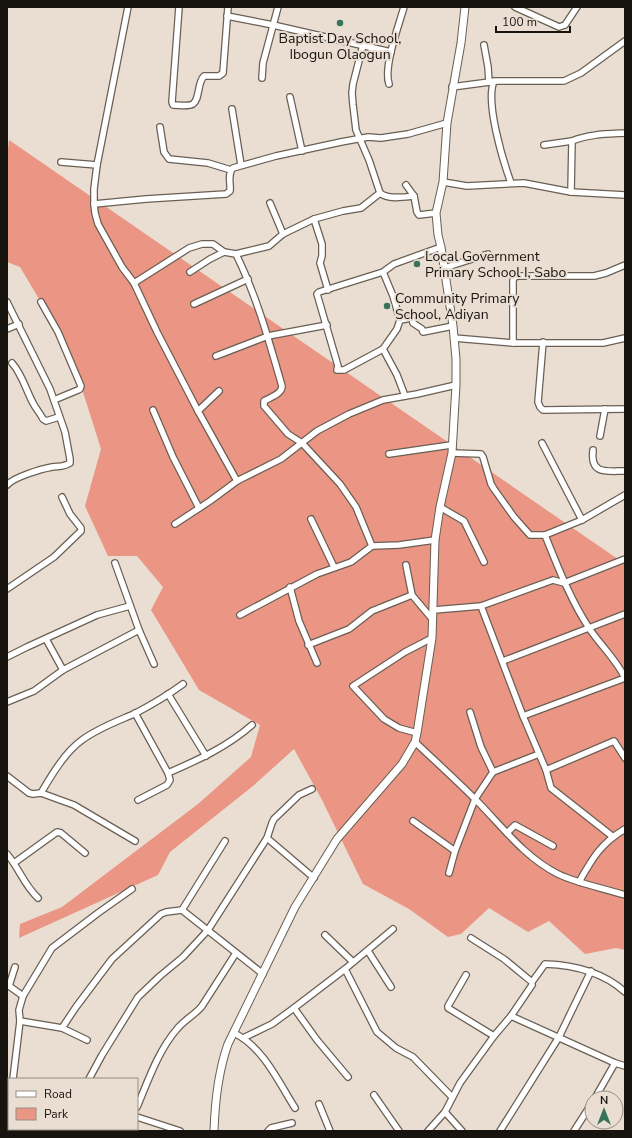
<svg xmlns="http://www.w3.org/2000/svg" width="632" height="1138" font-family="'Nunito Sans',sans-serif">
<rect width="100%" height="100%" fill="#e9ded1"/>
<polygon fill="#eb9585" points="9,140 625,564 625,950 616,948 585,954 549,921 528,932 489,908 461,934 448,937 409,909 363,884 322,800 294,749 253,786 170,852 158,875 19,938 20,924 62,907 198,804 251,757 260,725 199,690 151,610 163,587 137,556 108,556 85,506 101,449 70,351 20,267 7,262 7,159"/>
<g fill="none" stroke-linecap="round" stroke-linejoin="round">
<g stroke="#695f54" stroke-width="8">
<g id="minor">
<polyline points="128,7 97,165 94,189 94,204 95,213 98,224 122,267 134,283 157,332 198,411 237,481"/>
<path d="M179,7L172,102L173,105C179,105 188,107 193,104C200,99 197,83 204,76H219L223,73L228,7"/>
<polyline points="515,7 559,27 565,25 577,7"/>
<polyline points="227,16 273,25 391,52"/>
<path d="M363,45L353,84L352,93L353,105L356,130L369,160L380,193C388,200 405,197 414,196"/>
<polyline points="484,45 488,67 489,82"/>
<polyline points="262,78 263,63 278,7"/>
<path d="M494,81C485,102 503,161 511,183"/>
<path d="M389,84C383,67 399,25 404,7"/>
<polyline points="452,87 497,81 564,81 581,73 625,41"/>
<polyline points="290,97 302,151"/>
<polyline points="232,109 241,165"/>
<polyline points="160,127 164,152 169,159 208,163 231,170"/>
<polyline points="544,145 572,141"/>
<polyline points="61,162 97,165"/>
<polyline points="443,182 467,186 524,183 571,192 625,195"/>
<polyline points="406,185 414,196 417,212 419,215 436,213"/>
<path d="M571,192L572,141C589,134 607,134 625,133"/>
<polyline points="270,203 283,234"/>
<path d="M94,204L146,199L226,194L230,191C231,184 227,174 233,168L276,156L341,142L368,137L381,138L408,134L447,123"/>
<polyline points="314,219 322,244 322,256 320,263 328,290"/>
<polyline points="236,254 269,246 283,234 314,219 343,211 361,208 380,193"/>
<polyline points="444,268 488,254"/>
<polyline points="190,272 210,259 224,252"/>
<polyline points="383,272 393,296 400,320 397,329 383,349 344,370 337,370 338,366 317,294 319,292 383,272 394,264 441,247"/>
<path d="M134,283L189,248L202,244H213L224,252L236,254C257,297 269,341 282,386C282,394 271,397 264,401V406L288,434L302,443L340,484L356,507L372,546L351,562L317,574L240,615"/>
<path d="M7,302L50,389L65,432L70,459V463C64,467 59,466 52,467C41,469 14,477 7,485"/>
<polyline points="41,302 58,332 81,386 80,389 78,390 54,400"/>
<polyline points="194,304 248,279"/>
<polyline points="400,320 412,318 413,323 422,329 423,332 453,326"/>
<polyline points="7,329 19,324"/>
<polyline points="454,338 513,343 603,343 625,338"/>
<polyline points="543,342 538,402 540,407 543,410 625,409"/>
<polyline points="513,343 513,281 514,277 518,276 594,276 606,273 625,265"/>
<polyline points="383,349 397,375 405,396"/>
<polyline points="216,356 268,336 327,325"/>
<path d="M12,363C22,374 26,390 33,403C36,409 40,413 43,419L46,421L59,417"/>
<polyline points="153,410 173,457 199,508"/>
<polyline points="198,411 219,391"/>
<polyline points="600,436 605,409"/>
<polyline points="542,443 582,520"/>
<path d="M593,450C590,475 606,471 625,471"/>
<polyline points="452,453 481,454 483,457 491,484 494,489 514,517 530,535 545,535"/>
<polyline points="389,454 451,445"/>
<path d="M625,495L582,520L545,535C558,567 570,599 589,628C600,645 616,659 625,678"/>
<polyline points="440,507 464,521 484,562"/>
<polyline points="311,519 334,567"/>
<polyline points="175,524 210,501 237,481 281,459 317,431 349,414 383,400 417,394 456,385"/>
<polyline points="372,546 399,545 435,540"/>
<polyline points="115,563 139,630 154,664"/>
<polyline points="406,565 412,595 433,620"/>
<polyline points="290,587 299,621 317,663"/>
<polyline points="7,589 54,557 81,531 81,528 70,514 62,497"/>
<polyline points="481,606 523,716 546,770 614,741 625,758"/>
<polyline points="434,610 481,606 553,580 564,583 625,559"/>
<polyline points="46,639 63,670"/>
<polyline points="308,645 349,629 372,611 412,595"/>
<polyline points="7,657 27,647 97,615 130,606"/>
<polyline points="503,661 625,614"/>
<polyline points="168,694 206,756"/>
<polyline points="7,702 34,691 63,670 139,630"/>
<polyline points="470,712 481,747 493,772"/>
<polyline points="135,713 168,773 170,780 167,785 138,800"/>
<polyline points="523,716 625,678"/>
<polyline points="417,733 399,728 384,719 353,686 405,652 432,638"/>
<path d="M415,742C435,761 455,779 475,799C501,825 524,857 558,874C579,884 603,888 625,895"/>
<polyline points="546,770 551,788 612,836"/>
<path d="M168,773C198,760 227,747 252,725"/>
<polyline points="7,776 29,793 33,794 41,793 74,805 135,841"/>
<path d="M41,793C51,776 65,752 82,740C98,728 118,721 136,713C153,704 168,695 183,684"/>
<polyline points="413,821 455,851"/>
<polyline points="507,833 515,825 553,846"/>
<polyline points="267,838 314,878"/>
<path d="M7,854C19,868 24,885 38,898"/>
<polyline points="14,863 57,832 61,833 85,853"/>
<polyline points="449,873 455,851 475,799 493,772 539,754"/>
<path d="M579,882C592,859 601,843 625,829"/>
<polyline points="182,910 225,841"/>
<polyline points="325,935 353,962"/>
<path d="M471,938L504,959L532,982L545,964C574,965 603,972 625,992"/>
<polyline points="368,951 391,987"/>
<polyline points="15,967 9,986 23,996"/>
<polyline points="345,969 377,1032 396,1048 413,1057 452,1097"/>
<polyline points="466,975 448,1006 448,1008 494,1036"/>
<polyline points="294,1008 317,1040 348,1077"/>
<polyline points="511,1016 615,1063 625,1066"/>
<polyline points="20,1021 62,1028 87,1040"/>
<polyline points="62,1028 76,1007 112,959 161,914 166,912 182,910 263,974"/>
<path d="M234,1033C263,1047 278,1081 295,1108"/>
<polyline points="243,1038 272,1024 294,1008 345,969 393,929"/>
<polyline points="13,1079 20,1021 19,1010 23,996 52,948 98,913 132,889"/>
<polyline points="89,1079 102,1055 138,997 160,976 183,957 208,930 267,838 272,823 274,819 299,795 312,789"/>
<polyline points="374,1095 399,1131"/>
<polyline points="595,1098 615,1063"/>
<polyline points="7,1102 9,1094"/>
<polyline points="319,1104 330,1131"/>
<path d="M137,1107C148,1081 158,1051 177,1029C184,1020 195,1015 202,1006L236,953"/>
<polyline points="445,1112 462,1131"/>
<polyline points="137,1117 180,1131"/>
<polyline points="61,1131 62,1129"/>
<polyline points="126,1131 127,1129"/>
<polyline points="268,1131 271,1128 292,1123"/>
<polyline points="428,1131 445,1112 460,1083 494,1036 511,1016 532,985"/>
<polyline points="500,1131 559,1037 591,971"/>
<polyline points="574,1131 592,1103"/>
</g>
</g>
<g stroke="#695f54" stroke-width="9">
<path id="major" d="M214,1131C215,1101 218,1072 228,1044L295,907L337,839L402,764L415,742L417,733L432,638L435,540L440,507L452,453L456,385V359L453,326L441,247L438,235L436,213L443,182L447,123L461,43L465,7"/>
</g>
<use href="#minor" stroke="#fff" stroke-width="5.5"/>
<use href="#major" stroke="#fff" stroke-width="7"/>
</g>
<g fill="#38735c" stroke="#e9ded1" stroke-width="1.5">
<circle cx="340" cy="23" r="4"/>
<circle cx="417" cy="264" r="4"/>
<circle cx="387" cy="306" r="4"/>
</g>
<g text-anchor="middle" stroke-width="4" stroke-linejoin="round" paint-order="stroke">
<g font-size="14" fill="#17130f" stroke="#e9ded1" text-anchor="start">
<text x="340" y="43" text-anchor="middle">Baptist Day School,<tspan x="340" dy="16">Ibogun Olaogun</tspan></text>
<text x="425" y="261">Local Government<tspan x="425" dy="16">Primary School I, Sabo</tspan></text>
<text x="395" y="303">Community Primary<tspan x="395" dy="16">School, Adiyan</tspan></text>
</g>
</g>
<rect width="632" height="1138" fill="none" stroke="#17130f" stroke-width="16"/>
<rect x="8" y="1078" width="130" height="52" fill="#e9ded1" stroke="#958d83"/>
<rect x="16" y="1091" width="20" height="6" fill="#ffffff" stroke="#958d83"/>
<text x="44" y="1098" font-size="12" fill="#17130f">Road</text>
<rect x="16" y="1108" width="20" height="12" fill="#eb9585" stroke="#958d83"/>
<text x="44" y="1118" font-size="12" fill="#17130f">Park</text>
<g transform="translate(604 1110)"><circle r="19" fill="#e9ded1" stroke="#958d83"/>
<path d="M0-3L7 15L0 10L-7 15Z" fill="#38735c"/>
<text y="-6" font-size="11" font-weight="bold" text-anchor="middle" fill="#17130f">N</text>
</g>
<path d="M496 26v6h74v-6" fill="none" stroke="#17130f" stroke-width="2"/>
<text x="502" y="26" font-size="12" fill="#17130f" stroke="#e9ded1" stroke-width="3" paint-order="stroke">100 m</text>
</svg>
